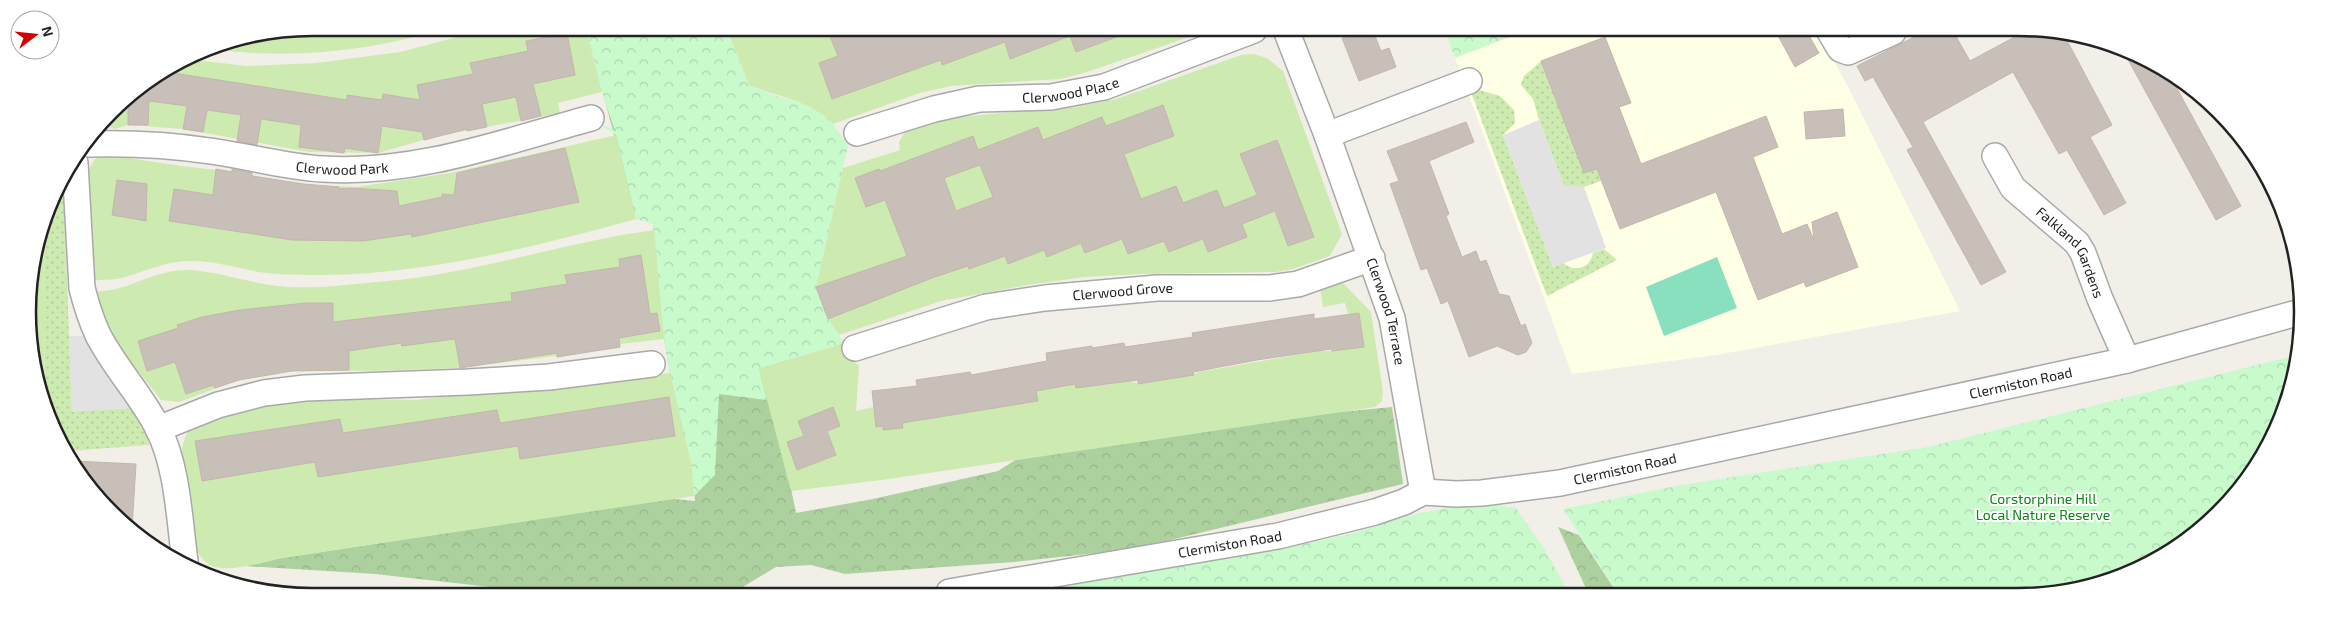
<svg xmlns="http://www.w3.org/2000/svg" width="2330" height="624" font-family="'Exo 2',sans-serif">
<defs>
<pattern id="grass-dots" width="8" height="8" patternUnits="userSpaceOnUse" patternTransform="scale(1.25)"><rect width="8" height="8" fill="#cdebb0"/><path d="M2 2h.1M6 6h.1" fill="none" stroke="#b0c997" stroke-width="1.8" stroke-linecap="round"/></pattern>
<pattern id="forest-crowns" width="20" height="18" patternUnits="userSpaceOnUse" patternTransform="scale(1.25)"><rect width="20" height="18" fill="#add19e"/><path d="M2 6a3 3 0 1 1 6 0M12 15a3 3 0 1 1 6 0" fill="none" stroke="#95b388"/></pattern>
<pattern id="park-crowns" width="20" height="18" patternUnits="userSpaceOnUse" patternTransform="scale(1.25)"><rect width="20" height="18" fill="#c8facc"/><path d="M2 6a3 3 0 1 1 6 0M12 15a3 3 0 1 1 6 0" fill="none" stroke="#acd6af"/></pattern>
</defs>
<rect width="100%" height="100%" fill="#f2efe9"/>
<polygon fill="#ffffe5" points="1445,31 1818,32 1846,83 1960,311 1716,355 1572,374"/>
<g fill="url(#grass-dots)">
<polygon points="1541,61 1584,173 1597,169 1601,181 1584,187 1564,186 1539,120 1533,99 1521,85 1524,76"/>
<path d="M1479,90L1500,96L1514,110L1515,123L1503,135L1553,267L1563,263C1576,273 1590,268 1593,253L1604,249L1617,260L1547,296L1471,92Z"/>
<polygon points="63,178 72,411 132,408 146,425 149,445 69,451 45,402 43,239 57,186"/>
</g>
<g fill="url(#forest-crowns)">
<polygon points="586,28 801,371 782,444 796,513 873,499 998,471 1047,440 1392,407 1403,484 1133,549 1014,562 845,574 811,565 776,567 741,588 699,592 534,592 375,574 244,566 282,558 491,526 656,497 695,501 692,467 670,373 664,339 653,224 635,215"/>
<polygon points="1558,527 1579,535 1617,593 1588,593"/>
<polygon points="2166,544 2170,550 2144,567 2099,581"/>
</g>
<g fill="url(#park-crowns)">
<path d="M586,28L727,29L749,85L773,95L809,105L821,111L833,124L848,146L816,287L828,319L844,343L759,369L767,400L719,394L715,475L694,496C691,454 678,414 670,373C660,324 658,274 653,224L636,219L616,135L591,118L615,131L602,92Z"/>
<polygon points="1445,31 1525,31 1455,58"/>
<polygon points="2297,355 2297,367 2265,454 2206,526 2170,550 2165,544 2099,581 2055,594 1618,593 1563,509 1681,485 1928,447"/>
<polygon points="1492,504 1516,508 1545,550 1569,593 1069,592 1073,585 1083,581 1260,552 1346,535 1407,516 1447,508"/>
</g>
<g fill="#cdebb0">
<path d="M312,28H448C370,51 289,61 208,48Z"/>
<polygon points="491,28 586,28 602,92 558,103 560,113 434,137 378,153 309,152 183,129 128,125 115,129 104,125 124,98 188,59 246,66 316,63 400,52"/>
<path d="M727,29L1210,30L1087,72L1061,79L951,86L920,93L833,124C809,99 780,98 749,85Z"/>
<polygon points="1254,54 1267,58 1283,71 1342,234 1330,256 1293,269 1276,272 1142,274 1084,277 1028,285 941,301 839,335 828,319 816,287 843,168 900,150 899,142 906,130 957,117 1076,107 1116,99 1241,55"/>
<path d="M616,135L636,219C534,247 429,274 323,275C302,275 280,275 259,272C236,268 215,261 192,261C164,261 147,271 122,278C112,280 102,280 92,280L86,175L94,160L103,154L181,166L236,172L297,184L356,187L450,173Z"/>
<path d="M654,230L664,339L620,344V348L460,368L374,371L297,370L241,379L179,402L161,400L111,337L94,292C104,291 114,290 123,287C145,280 165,269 189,270C214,271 244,281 270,285C308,291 349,284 387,281C478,273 564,242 654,230Z"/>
<polygon points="43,239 45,402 37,386 28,293"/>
<polygon points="1341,281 1371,312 1383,392 1382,401 1375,407 882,480 791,491 759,369 844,343 851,360 859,365 856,411 873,407 876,427 883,426 1037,401 1036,391 1075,384 1106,385 1130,381 1139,384 1193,375 1198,372 1319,351 1332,351 1364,347 1359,313 1348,314 1345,303 1323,307 1320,288"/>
<path d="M670,373L692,467L694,496L282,558C265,562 232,572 215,567C206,565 203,559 197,552C193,524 180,477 182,449C183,441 186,434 190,428L257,405L324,396L354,399L417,400L477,392L532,389Z"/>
</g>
<polygon fill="#88e0be" points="1717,257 1737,308 1664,336 1646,287"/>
<g fill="#e2e2e2">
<polygon points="1539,120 1564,185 1584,187 1606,248 1553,267 1503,135"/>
<polygon points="69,336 90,336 132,408 72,412"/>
</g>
<g fill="#c7bfb8" stroke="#c4b6ab" fill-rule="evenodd">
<polygon points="827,29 1130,30 1130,32 1076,52 1070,36 1010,59 1005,42 942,65 941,60 832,99 819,63 838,56"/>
<polygon points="1362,31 1373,31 1381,51 1389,48 1396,67 1359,81 1342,38"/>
<polygon points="1776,32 1807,32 1819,53 1795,67"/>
<polygon points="1924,32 1954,33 1970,61 2022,33 2063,33 2112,125 2090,137 2126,203 2104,215 2067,150 2059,154 2013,72 1923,122 2006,272 1981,285 1907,150 1913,147 1873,77 1865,81 1857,66"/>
<polygon points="567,33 575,75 533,84 541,116 521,121 516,97 482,104 487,127 467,131 467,129 424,140 422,132 382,126 378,153 345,148 344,153 299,147 301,125 261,119 257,145 237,141 241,115 207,110 203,132 183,129 187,106 149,101 148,125 128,125 128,99 124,98 167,72 347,100 347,95 382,100 383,94 420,100 417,85 473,74 470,63 528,51 526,41"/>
<polygon points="1605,37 1631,103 1619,107 1641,164 1766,116 1778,147 1753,157 1782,234 1807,224 1814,240 1812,222 1837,212 1858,267 1806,287 1804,282 1758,300 1716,192 1620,229 1597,169 1584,173 1541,61"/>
<polygon points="2125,54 2168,72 2241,206 2216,220"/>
<path d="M1163,105L1174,136L1124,154L1141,199L1176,186L1183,203L1217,190L1224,208L1257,195L1240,154L1277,140L1314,237L1288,246L1275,211L1242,224L1247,237L1208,252L1203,239L1169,252L1164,241L1128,254L1122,239L1085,253L1081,243L1047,257L1044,250L1008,264L1005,256L969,269L968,266L932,278L828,319L816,287L907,256L885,200L866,207L855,178L879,169L880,171L973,136L978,150L1038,127L1043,140L1102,117L1106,126ZM980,165L993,197L956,211L944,178Z"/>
<polygon points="1843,109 1845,136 1806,139 1804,112"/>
<polygon points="1466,122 1474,142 1429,161 1449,214 1446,216 1462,257 1476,251 1480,262 1486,260 1499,294 1509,296 1521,326 1525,324 1532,343 1526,352 1518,355 1497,346 1469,357 1448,301 1441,304 1427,268 1421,270 1390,184 1399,181 1387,151"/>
<polygon points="565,148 579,202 412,237 411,234 363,241 292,240 169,221 174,189 213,195 216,169 232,172 232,169 252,173 252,176 304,184 339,187 339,189 351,188 397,191 399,206 442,197 442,194 454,195 457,173"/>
<polygon points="117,180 147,184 146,221 112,215"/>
<polygon points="641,255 650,314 657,313 660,331 619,338 620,347 557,357 557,353 460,368 455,339 402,346 401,343 349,351 349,370 292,371 239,380 215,388 213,385 186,394 175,362 147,371 138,341 178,328 177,325 202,317 240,310 306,303 333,303 333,322 512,301 511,293 567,284 565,275 620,267 619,259"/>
<polygon points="1359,313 1364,347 1332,351 1331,349 1257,360 1193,372 1194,375 1138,384 1138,380 1076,388 1075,384 1036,391 1038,401 902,423 903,428 883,430 883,426 876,427 872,391 917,386 916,380 970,372 971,375 1047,361 1046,353 1092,346 1092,348 1124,343 1125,347 1193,337 1192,333 1314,314 1314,319"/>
<polygon points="669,397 675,436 520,459 518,446 318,477 315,462 202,481 195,441 340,419 343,433 497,410 500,423"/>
<polygon points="833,407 840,426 827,431 836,455 797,470 787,442 804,436 798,421"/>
<polygon points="74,461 136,464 132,528 86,485"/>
</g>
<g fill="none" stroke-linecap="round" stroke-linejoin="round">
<g stroke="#a9a9a9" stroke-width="28">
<g id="minor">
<path id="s1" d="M1286,30L1327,135L1392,318L1423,492"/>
<polyline points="1830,32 1840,49 1848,52 1893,32"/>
<path id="s2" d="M857,133L934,109L979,99L1051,97L1104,87L1254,30"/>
<polyline points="1327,135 1469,81"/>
<path id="s3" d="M89,144C129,143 170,145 210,151C248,156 285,167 323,169C415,175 503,142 591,118"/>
<path id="s4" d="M1995,156L2013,188L2077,243L2083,253L2100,299L2127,360"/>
<path d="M75,163L82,288C86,304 91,320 98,335C115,368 141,395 158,428C178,468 179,518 185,561"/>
<path id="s5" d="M855,348L986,307L1045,298L1157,288H1270L1298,284L1372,258"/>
<polyline points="158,429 218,405 264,393 305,388 468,382 549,377 652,364"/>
<path id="s6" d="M949,592L1278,536L1375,512L1404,502L1423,492L1456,494L1482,493L1560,483L2127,360L2297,313"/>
</g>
</g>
<use href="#minor" stroke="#fff" stroke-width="25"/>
</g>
<g text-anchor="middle" stroke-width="4" stroke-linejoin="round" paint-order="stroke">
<g font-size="14" fill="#222" stroke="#fff">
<text dy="5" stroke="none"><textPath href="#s2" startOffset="219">Clerwood Place</textPath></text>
<text dy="5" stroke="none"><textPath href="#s3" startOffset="255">Clerwood Park</textPath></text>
<text dy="5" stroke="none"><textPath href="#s4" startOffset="125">Falkland Gardens</textPath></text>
<text dy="5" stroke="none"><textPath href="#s5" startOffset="275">Clerwood Grove</textPath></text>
<text dy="5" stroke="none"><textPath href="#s1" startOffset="299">Clerwood Terrace</textPath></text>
<text dy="5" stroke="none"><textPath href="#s6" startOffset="1095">Clermiston Road</textPath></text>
<text dy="5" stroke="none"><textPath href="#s6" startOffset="690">Clermiston Road</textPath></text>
<text dy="5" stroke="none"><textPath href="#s6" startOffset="285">Clermiston Road</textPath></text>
</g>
<g font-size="14" fill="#0c8416" stroke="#fff">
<text x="2043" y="504">Corstorphine Hill<tspan x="2043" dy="16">Local Nature Reserve</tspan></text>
</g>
</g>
<path d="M0 0H2330V624H0ZM312 36H2018A276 276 0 0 1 2294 312V312A276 276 0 0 1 2018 588H312A276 276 0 0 1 36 312V312A276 276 0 0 1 312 36Z" fill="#fff" fill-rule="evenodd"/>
<path fill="none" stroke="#222" stroke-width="2.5" d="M312 36H2018A276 276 0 0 1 2294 312V312A276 276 0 0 1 2018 588H312A276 276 0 0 1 36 312V312A276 276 0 0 1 312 36Z"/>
<g transform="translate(35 35) rotate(74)"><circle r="24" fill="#ffffff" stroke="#a7a7a7"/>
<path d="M0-4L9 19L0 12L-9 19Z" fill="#d40000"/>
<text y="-8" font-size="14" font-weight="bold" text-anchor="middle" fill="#222222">N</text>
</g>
</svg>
